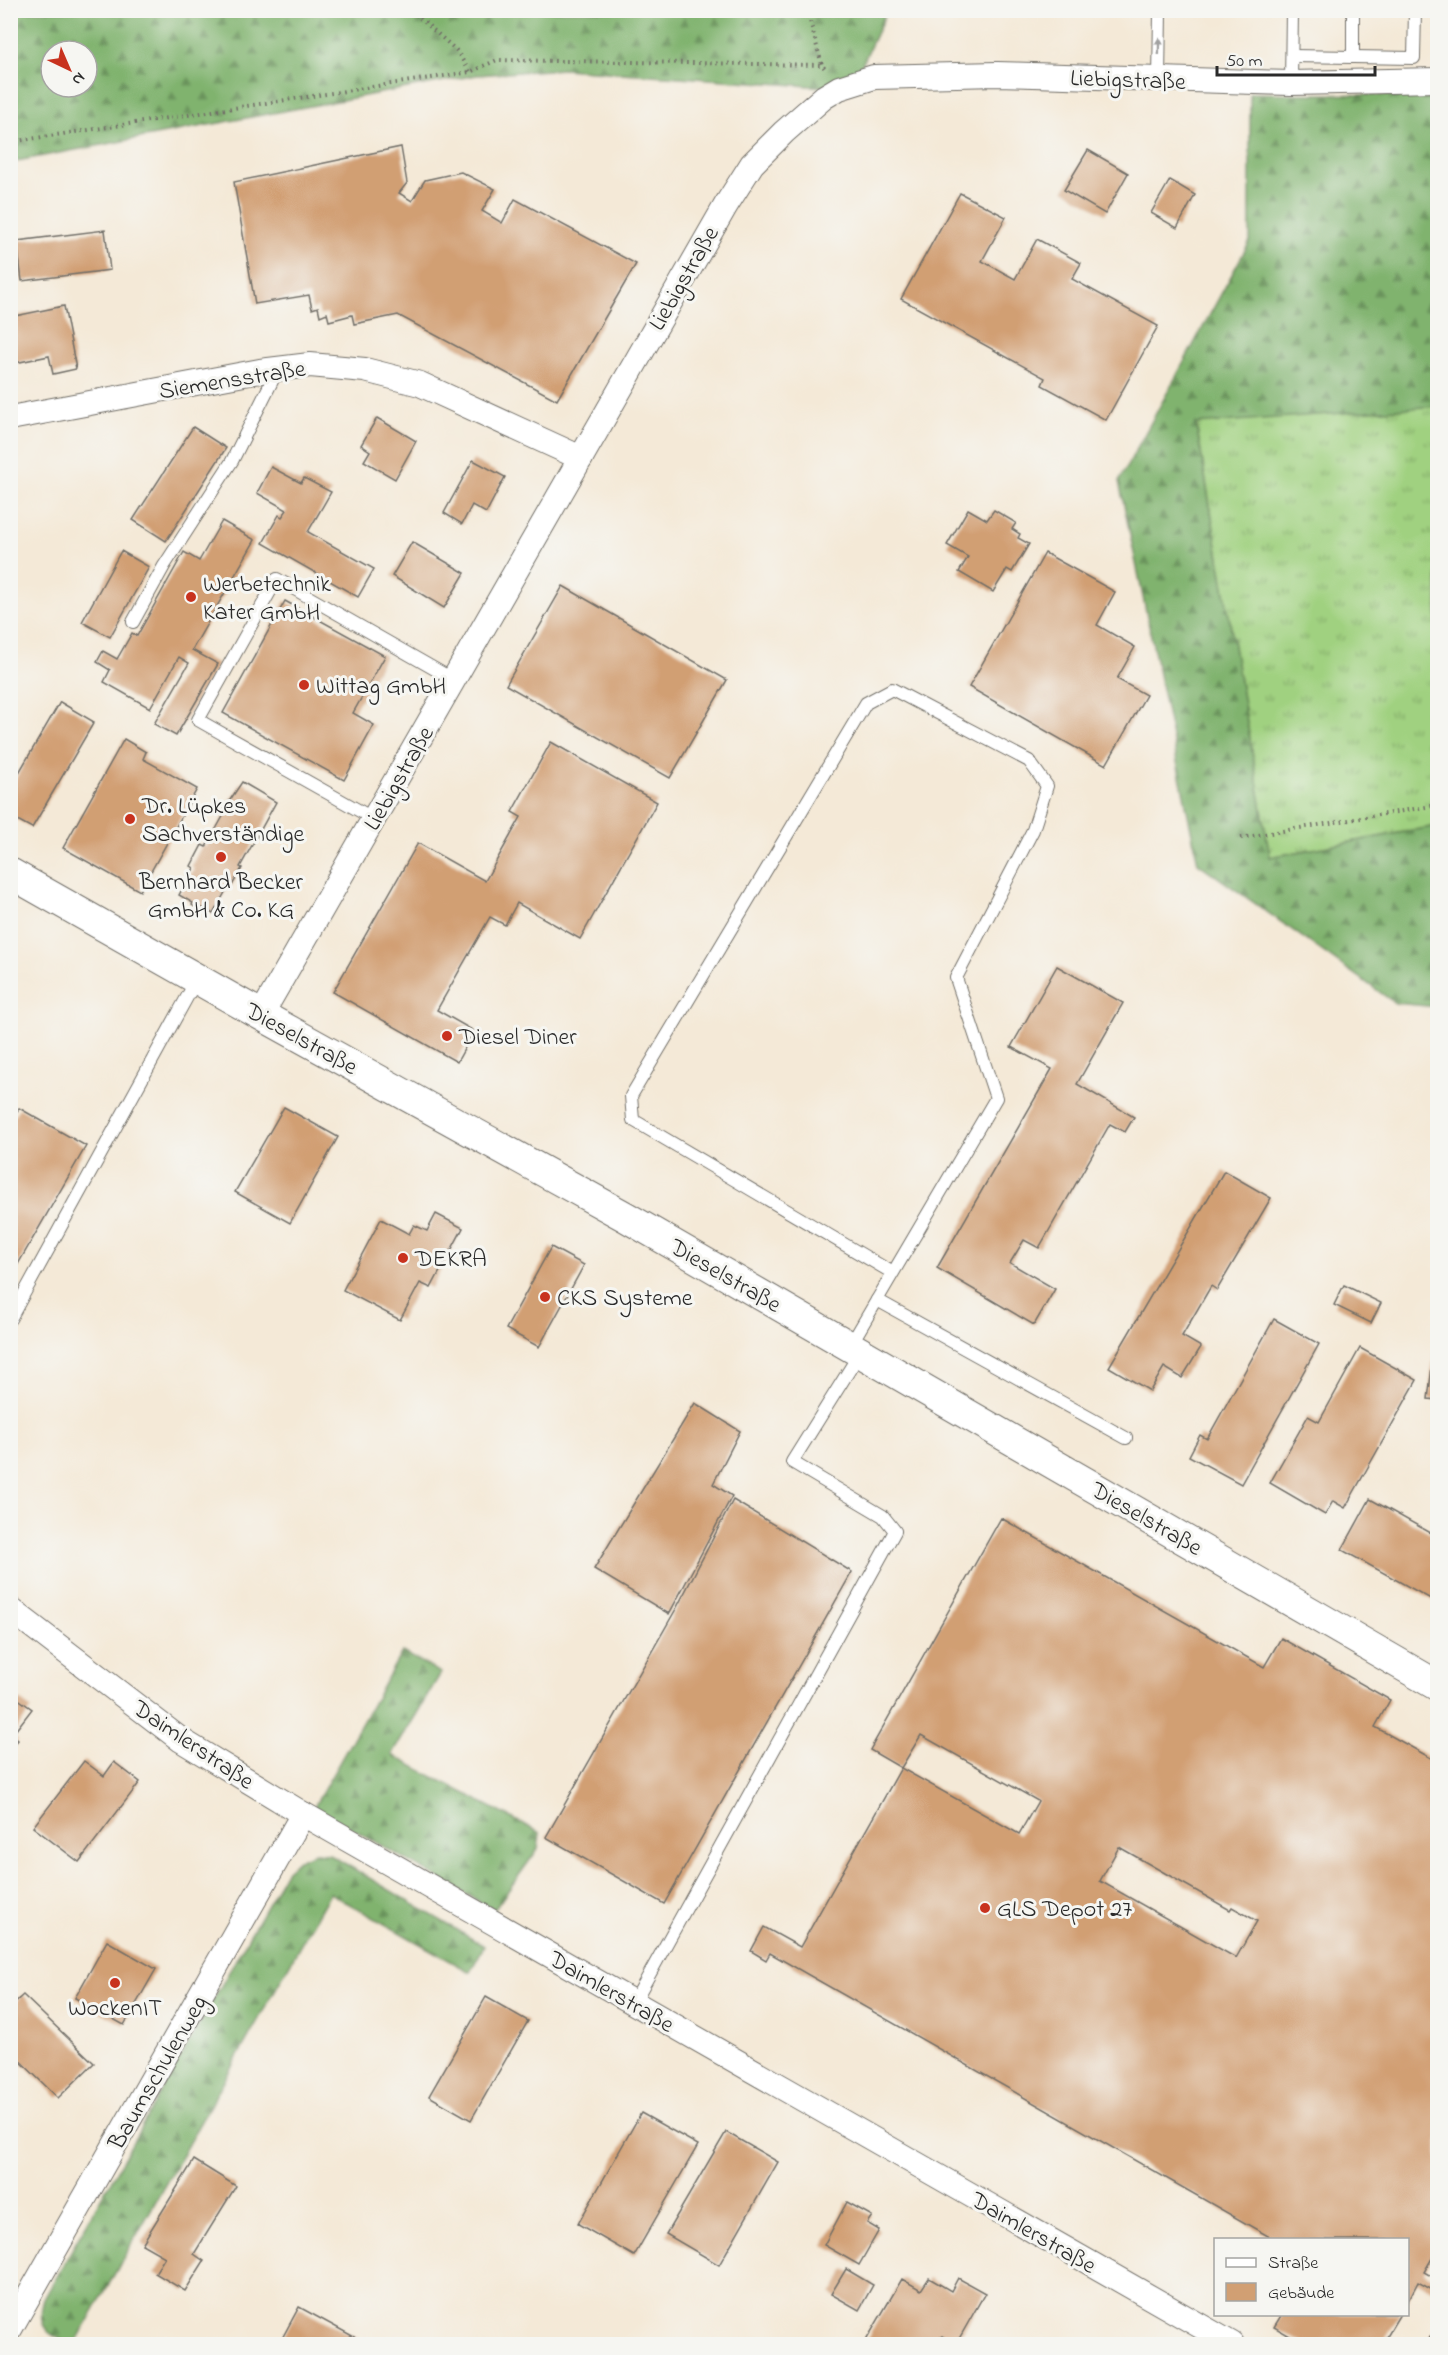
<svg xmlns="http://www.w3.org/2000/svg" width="1448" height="2355" font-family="'Indie Flower',sans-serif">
<defs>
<pattern id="grass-tufts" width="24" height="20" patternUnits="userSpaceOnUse" patternTransform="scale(1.5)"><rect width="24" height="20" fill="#a0d180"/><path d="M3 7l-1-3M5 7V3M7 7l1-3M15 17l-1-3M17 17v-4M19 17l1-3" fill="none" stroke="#83aa69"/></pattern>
<pattern id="forest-firs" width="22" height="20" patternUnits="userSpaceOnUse" patternTransform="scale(1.5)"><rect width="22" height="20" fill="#80b36e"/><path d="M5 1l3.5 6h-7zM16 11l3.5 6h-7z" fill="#69925b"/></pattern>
</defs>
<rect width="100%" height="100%" fill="#f6f6f2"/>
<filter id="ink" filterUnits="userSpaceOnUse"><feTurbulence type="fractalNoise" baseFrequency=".0167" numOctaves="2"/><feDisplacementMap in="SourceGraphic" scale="12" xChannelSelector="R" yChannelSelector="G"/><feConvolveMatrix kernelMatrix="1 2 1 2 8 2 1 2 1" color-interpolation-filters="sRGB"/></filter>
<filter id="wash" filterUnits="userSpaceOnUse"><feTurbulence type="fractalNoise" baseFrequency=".008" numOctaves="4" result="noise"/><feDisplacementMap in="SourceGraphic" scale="24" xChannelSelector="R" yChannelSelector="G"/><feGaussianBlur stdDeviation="1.35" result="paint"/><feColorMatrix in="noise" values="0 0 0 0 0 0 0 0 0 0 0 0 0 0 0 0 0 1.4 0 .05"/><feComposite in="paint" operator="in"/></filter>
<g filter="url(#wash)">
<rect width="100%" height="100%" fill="#f4e9d7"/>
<polygon fill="url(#grass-tufts)" stroke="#667e56" stroke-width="1.5" points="1437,406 1437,826 1270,857 1196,423"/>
<g fill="url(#forest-firs)" stroke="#566f4c" stroke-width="1.5" fill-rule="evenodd">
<path d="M11,11H906L885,15L859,71L839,88L563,69L477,75L11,162ZM51,51H87V87H51Z"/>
<polygon points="1250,93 1437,96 1437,406 1196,424 1270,857 1437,826 1437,1007 1395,1003 1198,863 1119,481 1250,241"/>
<polygon points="402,1652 441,1673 392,1755 540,1833 538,1849 494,1910 314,1807"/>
<path d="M315,1853L329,1854L484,1946L470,1972L330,1893L75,2344C68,2345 63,2341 56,2337C40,2329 39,2316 44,2299L286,1871L298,1860Z"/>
</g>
<g id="blocks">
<g fill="#d19f73" fill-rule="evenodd">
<polygon points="401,147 407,183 399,193 412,201 425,180 461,172 495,189 482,211 502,223 515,199 636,264 557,400 398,315 354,324 352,315 329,321 327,313 320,316 318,307 312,309 309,295 255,304 234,182"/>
<polygon points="1088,150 1128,173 1105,214 1064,190"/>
<polygon points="1170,180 1195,195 1177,228 1151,213"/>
<polygon points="960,193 1006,217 982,261 1015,279 1037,239 1081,263 1072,279 1158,326 1106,420 1042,385 1045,378 901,299"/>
<polygon points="105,230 110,270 22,281 17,241"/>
<polygon points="64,306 76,369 53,374 49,356 10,364 10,317"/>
<polygon points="377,418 416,441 395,479 364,461 370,451 361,445"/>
<polygon points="193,427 226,448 166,541 133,520"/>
<polygon points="473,460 505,477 486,513 472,505 462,524 444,513"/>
<polygon points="271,467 301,483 304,478 331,492 308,532 374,569 358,597 263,543 279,515 282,517 287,510 257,493"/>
<polygon points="968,509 987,520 994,510 1016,523 1012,529 1020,534 1018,538 1029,544 1012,572 1007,569 993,592 959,572 968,557 947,545"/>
<polygon points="222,521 255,540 192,650 218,664 176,736 154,724 189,663 179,657 150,708 104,682 110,670 97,662 103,651 117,659 132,633 137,636 184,552 199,561"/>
<polygon points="412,542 465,573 444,608 392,576"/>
<polygon points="121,551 149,567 110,637 82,622"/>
<polygon points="1045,553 1115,592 1097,625 1135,647 1117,679 1146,695 1106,765 969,687"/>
<polygon points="563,586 727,680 670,778 506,685"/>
<polygon points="285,601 385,656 353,713 374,725 344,780 223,713"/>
<polygon points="60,702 94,722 32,828 10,816 10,788"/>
<polygon points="124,739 146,752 143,759 197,789 140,891 63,848"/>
<polygon points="551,742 657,802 580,939 517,903 505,925 490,917 437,1010 474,1031 457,1062 333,992 418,843 485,881 521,817 512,812"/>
<polygon points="242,782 276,802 240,867 242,868 230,889 228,887 213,914 203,908 201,911 192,905 193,903 179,895 194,868 191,866 202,845 206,847 226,811 224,809"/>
<polygon points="1057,966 1123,1003 1077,1084 1134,1117 1125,1132 1110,1124 1039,1248 1024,1240 1010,1263 1055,1289 1034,1325 937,1268 1052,1069 1011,1047"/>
<polygon points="284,1107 338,1137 290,1223 235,1192"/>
<polygon points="19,1108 86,1146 10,1278 10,1123"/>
<polygon points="1224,1171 1271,1198 1217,1290 1211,1286 1182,1336 1201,1347 1182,1378 1164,1367 1150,1391 1109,1367"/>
<polygon points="436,1214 463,1228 431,1288 420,1283 400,1320 343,1290 381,1219 409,1234 414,1225 427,1231"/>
<polygon points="551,1247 584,1265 539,1347 506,1329"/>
<polygon points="1344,1285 1381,1303 1371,1323 1334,1305"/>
<polygon points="1274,1319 1319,1344 1241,1484 1189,1456 1200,1435 1207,1439"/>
<polygon points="1436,1335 1438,1335 1438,1400 1428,1399"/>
<polygon points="1360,1348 1417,1380 1345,1508 1333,1501 1325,1515 1270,1483 1308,1416 1319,1422"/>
<polygon points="695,1403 740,1431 713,1484 732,1496 669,1614 594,1569"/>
<polygon points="1370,1499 1438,1537 1438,1603 1342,1550"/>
<polygon points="733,1500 852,1572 664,1904 546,1837 676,1609"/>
<path d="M1001,1518L1264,1667L1281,1638L1390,1700L1375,1727L1438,1762V2248L1424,2272L1438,2280V2293L1418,2282L1408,2301V2240H1275L770,1953L766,1960L751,1951L764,1927L800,1947L901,1768L1019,1834L1038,1801L921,1735L901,1768L870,1750ZM1119,1847L1230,1910L1232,1907L1257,1921L1236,1958L1100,1881Z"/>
<polygon points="10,1693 32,1709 12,1735 18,1740 10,1749"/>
<polygon points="84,1761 104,1776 114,1762 140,1782 79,1862 33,1827"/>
<polygon points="107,1941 156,1969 124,2025 75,1998"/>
<polygon points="23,1995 94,2063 58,2098 10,2051 10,2007"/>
<polygon points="486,1997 528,2021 471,2120 429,2096"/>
<polygon points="641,2113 698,2145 634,2256 578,2224"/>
<polygon points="726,2132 778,2162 719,2265 666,2234"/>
<polygon points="194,2160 236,2186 194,2254 204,2261 185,2291 155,2273 165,2257 142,2244"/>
<polygon points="847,2202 872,2216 867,2223 879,2230 859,2265 824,2245"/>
<polygon points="846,2269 873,2285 859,2310 831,2294"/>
<polygon points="929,2278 951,2291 958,2278 985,2293 956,2344 942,2336 937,2344 864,2344 902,2279 921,2290"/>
<polygon points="299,2307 358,2339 355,2344 279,2344"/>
<polygon points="1282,2314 1400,2314 1382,2344 1304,2344 1274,2327"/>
<polygon points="1438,2324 1438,2344 1426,2344"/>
</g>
</g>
</g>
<g filter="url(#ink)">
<use href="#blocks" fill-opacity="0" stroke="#716e67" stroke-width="1.5"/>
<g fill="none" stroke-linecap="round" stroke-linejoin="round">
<g stroke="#716e67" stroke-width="14">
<g id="service">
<polyline points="1292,56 1414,58 1415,10"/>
<polyline points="1353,57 1353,10"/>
<polyline points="1159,81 1160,10"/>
<polyline points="1291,83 1292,10"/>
<polyline points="133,622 164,566 232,461 278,369"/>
<polyline points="374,819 198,720 277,579 454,680"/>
<polyline points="877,1300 996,1098 956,978 1033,830 1047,786 1029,761 892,689 866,703 631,1096 633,1120 893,1273"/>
<polyline points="10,1319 197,979"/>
<polyline points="850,1346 877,1300 1126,1438"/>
<polyline points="633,2004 895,1531 883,1516 792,1462 860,1353"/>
</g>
</g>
<g stroke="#716e67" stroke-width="26">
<g id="minor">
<polyline points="10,418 260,371 310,365 365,370 420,384 581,458"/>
<polyline points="261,1015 726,205 752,164 784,132 824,97 839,88 874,77 997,74 1291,83 1438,80"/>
<polyline points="10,1609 181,1740 303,1814 1232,2344"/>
<polyline points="10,2329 303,1814"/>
</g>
</g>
<g stroke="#716e67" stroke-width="32">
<polyline id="tertiary" points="10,873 261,1015 626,1217 1438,1686"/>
</g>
<g stroke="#716e67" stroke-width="4" stroke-dasharray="1.5 4.5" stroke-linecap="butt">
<polyline points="411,10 456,50 470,72"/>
<polyline points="807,10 822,65"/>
<polyline points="10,142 470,72 497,60 822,65 826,70"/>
<polyline points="1241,838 1438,805"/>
</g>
<use href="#service" stroke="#fff" stroke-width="12"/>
<use href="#minor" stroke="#fff" stroke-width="24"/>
<use href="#tertiary" stroke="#fff" stroke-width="30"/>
</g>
<defs><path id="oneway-solid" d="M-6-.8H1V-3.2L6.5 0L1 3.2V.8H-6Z" transform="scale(1.5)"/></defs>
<use fill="#a0a0a0" href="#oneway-solid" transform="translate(1159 46) rotate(-89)"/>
</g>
<g fill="#c8321e" stroke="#f6f6f2" stroke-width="2">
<circle cx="191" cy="597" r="6"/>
<circle cx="304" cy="685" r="6"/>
<circle cx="130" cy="819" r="6"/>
<circle cx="221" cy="857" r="6"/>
<circle cx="447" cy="1036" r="6"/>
<circle cx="403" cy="1258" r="6"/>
<circle cx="545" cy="1297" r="6"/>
<circle cx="985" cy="1908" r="6"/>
<circle cx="115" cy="1983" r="6"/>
</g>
<g text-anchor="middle" stroke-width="6" stroke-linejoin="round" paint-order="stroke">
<g font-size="24" fill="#2b2b2b" stroke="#f6f6f2">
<text transform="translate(1128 79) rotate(2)" y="8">Liebigstraße</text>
<text transform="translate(683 278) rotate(-60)" y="8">Liebigstraße</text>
<text transform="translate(232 379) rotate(-9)" y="8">Siemensstraße</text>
<text transform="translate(398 778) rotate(-60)" y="8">Liebigstraße</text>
<text transform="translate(302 1038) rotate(29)" y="8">Dieselstraße</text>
<text transform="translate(726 1275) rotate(30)" y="8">Dieselstraße</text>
<text transform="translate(1147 1518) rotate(30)" y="8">Dieselstraße</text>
<text transform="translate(194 1744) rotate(34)" y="8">Daimlerstraße</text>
<text transform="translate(612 1991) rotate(30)" y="8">Daimlerstraße</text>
<text transform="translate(157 2072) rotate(-60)" y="8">Baumschulenweg</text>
<text transform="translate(1034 2232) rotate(30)" y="8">Daimlerstraße</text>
</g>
<g font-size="24" fill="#2b2b2b" stroke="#f6f6f2" text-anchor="start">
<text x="203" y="591">Werbetechnik<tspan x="203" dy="28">Kater GmbH</tspan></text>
<text x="316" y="693">Wittag GmbH</text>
<text x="142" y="813">Dr. Lüpkes<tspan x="142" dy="28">Sachverständige</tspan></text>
<text x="221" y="889" text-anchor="middle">Bernhard Becker<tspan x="221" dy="28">GmbH &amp; Co. KG</tspan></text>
<text x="459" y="1044">Diesel Diner</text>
<text x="415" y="1266">DEKRA</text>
<text x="557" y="1305">CKS Systeme</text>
<text x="997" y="1916">GLS Depot 27</text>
<text x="115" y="2015" text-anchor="middle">WockenIT</text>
</g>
</g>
<rect width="1448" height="2355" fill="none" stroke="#f6f6f2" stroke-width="36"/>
<rect x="1214" y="2238" width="195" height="78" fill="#f6f6f2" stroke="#a5a5a2" stroke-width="1.5"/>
<rect x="1226" y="2258" width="30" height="9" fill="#ffffff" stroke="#a5a5a2" stroke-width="1.5"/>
<text x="1268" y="2268" font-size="18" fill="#2b2b2b">Straße</text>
<rect x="1226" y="2283" width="30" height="18" fill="#d19f73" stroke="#a5a5a2" stroke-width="1.5"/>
<text x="1268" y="2298" font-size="18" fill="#2b2b2b">Gebäude</text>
<g transform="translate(69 69) rotate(136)"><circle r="28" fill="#f6f6f2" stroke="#a5a5a2" stroke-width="1.5"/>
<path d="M0-4.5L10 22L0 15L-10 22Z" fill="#c8321e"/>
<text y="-9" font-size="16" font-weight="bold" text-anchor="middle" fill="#2b2b2b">N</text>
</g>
<path d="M1217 66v9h158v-9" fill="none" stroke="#2b2b2b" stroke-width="3"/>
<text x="1226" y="66" font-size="18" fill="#2b2b2b" stroke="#f6f6f2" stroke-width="4.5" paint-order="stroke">50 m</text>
</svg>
